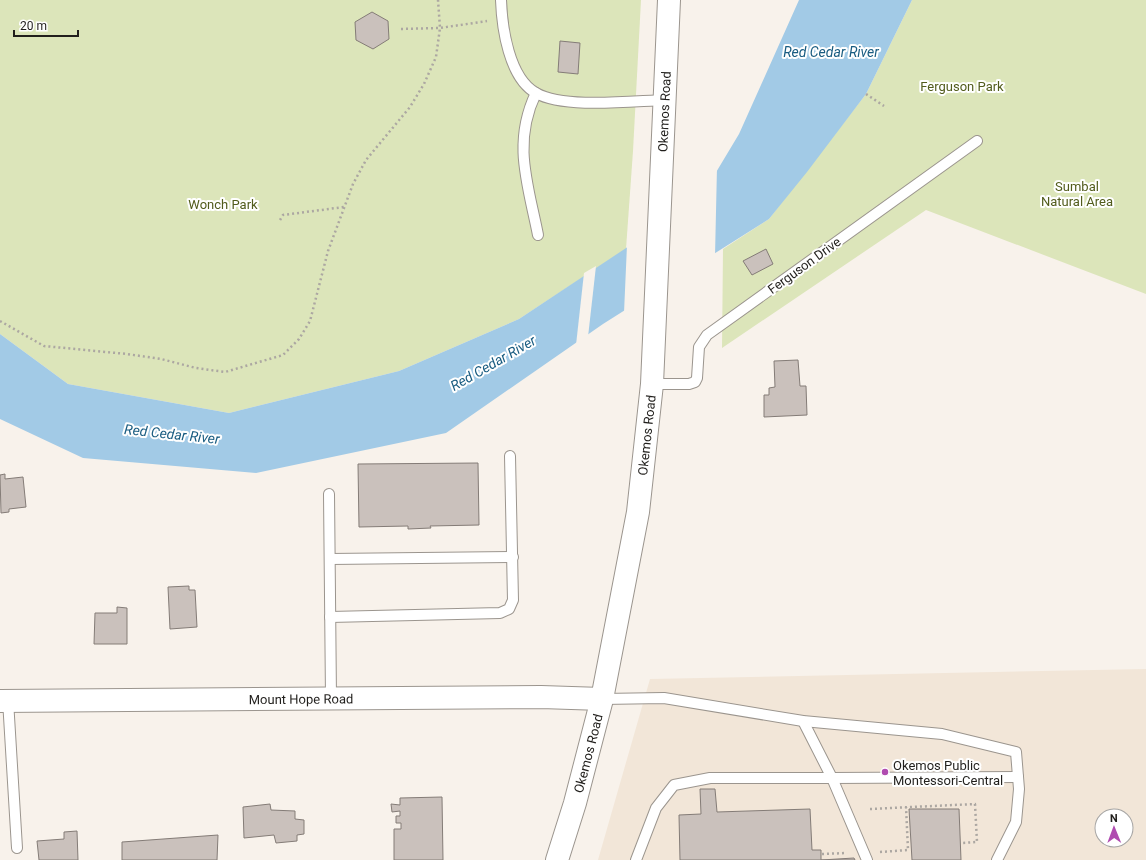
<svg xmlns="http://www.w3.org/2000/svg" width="1146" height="860" font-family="Roboto,sans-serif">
<rect width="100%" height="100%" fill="#f8f2eb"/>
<path fill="#f2e6d8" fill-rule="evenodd" d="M1146,669V860H598L650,679ZM1102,816H1126V840H1102Z"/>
<g fill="#dce5ba">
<polygon points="0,0 641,0 633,151 626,249 519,319 399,371 229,413 68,384 0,334"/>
<polygon points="912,0 1146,0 1146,294 926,210 722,348 723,249 769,219 866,94"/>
</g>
<polygon fill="#a2cae6" points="799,0 912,0 866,94 807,172 769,219 603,324 446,433 256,473 83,458 0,419 0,334 68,384 229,413 399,371 519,319 700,199 739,134"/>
<g fill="#f8f2eb">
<polygon points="717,167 715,256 624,313 627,245 699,197"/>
<polygon points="596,266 588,337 576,345 584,273"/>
</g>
<g fill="#cac1bc" stroke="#847c77">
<polygon points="372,12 388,21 389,39 373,49 356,40 355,22"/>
<polygon points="560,41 580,43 578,74 558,72"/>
<polygon points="766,249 773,264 752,275 743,261"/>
<polygon points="798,360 800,386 806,386 807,415 764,417 764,395 769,395 769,388 775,387 774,361"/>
<polygon points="478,463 479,525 430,526 431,528 408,529 408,526 359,527 358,464"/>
<polygon points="5,474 5,479 23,477 26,507 9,509 9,512 1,513 0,475"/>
<polygon points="189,586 189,590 195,590 197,627 170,629 168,587"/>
<polygon points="117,607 127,608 127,644 94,644 95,613 117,613"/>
<polygon points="700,789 715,789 717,812 810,809 812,850 821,850 821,860 854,858 855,860 680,860 679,815 701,814"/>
<polygon points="442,797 443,860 394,860 394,829 401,829 401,823 396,823 396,816 400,816 400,811 392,812 391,804 400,805 400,798"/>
<polygon points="270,804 271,810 295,811 295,819 304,820 304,834 297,835 297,841 276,843 274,835 244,838 243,807"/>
<polygon points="909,809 959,809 961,860 912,860"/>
<polygon points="77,831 78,860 39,860 37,841 64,839 64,832"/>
<polygon points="218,835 217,860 122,860 122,842"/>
</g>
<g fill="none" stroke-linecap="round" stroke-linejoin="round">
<g stroke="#9b958e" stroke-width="12">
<g id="service">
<path d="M501,0C502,28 509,78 536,93C564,109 632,101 665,100"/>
<path d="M536,93C512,143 528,184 538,235"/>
<polyline points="652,384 689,384 695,382 697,378 699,347 707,335 977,141"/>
<polyline points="329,494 331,698"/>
<polyline points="330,559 513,557"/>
<polyline points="330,617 500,613 509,609 513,600 510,456"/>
<polyline points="602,699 664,698 803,721 942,734 1016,752 1019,789 1016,822 997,860"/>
<polyline points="8,700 17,848"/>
<polyline points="803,721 832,778 1018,777"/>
<polyline points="636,860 656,808 674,785 710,778 832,778 867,860"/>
</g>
</g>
<g stroke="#9b958e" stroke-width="24">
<g id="tertiary">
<path id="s1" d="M0,701L541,697L602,699"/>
</g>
</g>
<g stroke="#9b958e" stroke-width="24">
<g id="secondary">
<path id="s2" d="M557,860L575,803L602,699L638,512L652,384L669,0"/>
</g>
</g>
<g stroke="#aca7a2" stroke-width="2.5" stroke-dasharray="2 3" stroke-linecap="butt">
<polyline points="401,29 440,28 487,21"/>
<polyline points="866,94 884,106"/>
<polyline points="280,220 283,215 344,207"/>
<polyline points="0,321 44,346 127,354 161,359 196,368 225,372 283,355 299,339 310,321 328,251 353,184 366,160 410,107 424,84 436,57 440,28 438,0"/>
<polyline points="870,809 975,804 977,842 962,843"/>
<polyline points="880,852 908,850 906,807"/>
<polyline points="822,854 847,853"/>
</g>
<use href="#service" stroke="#fff" stroke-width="10"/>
<use href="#tertiary" stroke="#fff" stroke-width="22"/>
<use href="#secondary" stroke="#fff" stroke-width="22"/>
</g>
<circle fill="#b04bb0" stroke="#fff" stroke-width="1.5" cx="885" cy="772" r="4"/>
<g text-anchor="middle" stroke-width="4" stroke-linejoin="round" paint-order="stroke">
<g font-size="13" fill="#525c1c" stroke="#fff">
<text x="962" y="91">Ferguson Park</text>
<text x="1077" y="191">Sumbal<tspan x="1077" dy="15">Natural Area</tspan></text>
<text x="223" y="209">Wonch Park</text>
</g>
<g font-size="13" fill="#211f1c" stroke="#fff">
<text dy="5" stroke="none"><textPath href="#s2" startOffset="759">Okemos Road</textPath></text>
<text transform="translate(804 265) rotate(-36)" y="5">Ferguson Drive</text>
<text dy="5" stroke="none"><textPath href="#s2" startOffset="435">Okemos Road</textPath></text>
<text dy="5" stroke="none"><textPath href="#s1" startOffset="301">Mount Hope Road</textPath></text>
<text dy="5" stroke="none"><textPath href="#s2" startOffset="111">Okemos Road</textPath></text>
</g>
<g font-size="13" fill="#211f1c" stroke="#fff" text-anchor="start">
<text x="893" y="770">Okemos Public<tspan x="893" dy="15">Montessori-Central</tspan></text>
</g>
<g font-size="14" font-style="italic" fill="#195c81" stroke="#fff">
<text x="831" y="57">Red Cedar River</text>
<text transform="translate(493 363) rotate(-30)" y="5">Red Cedar River</text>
<text transform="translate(172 434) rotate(6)" y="5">Red Cedar River</text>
</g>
</g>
<g transform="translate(1114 828) rotate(359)"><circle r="19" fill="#ffffff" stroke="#a6a5a4"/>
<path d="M0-3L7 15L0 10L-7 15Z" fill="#b04bb0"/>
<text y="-6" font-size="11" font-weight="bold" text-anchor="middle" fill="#211f1c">N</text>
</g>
<path d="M14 30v6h64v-6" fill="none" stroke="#211f1c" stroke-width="2"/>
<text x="20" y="30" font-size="12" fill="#211f1c" stroke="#ffffff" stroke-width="3" paint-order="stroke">20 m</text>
</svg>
